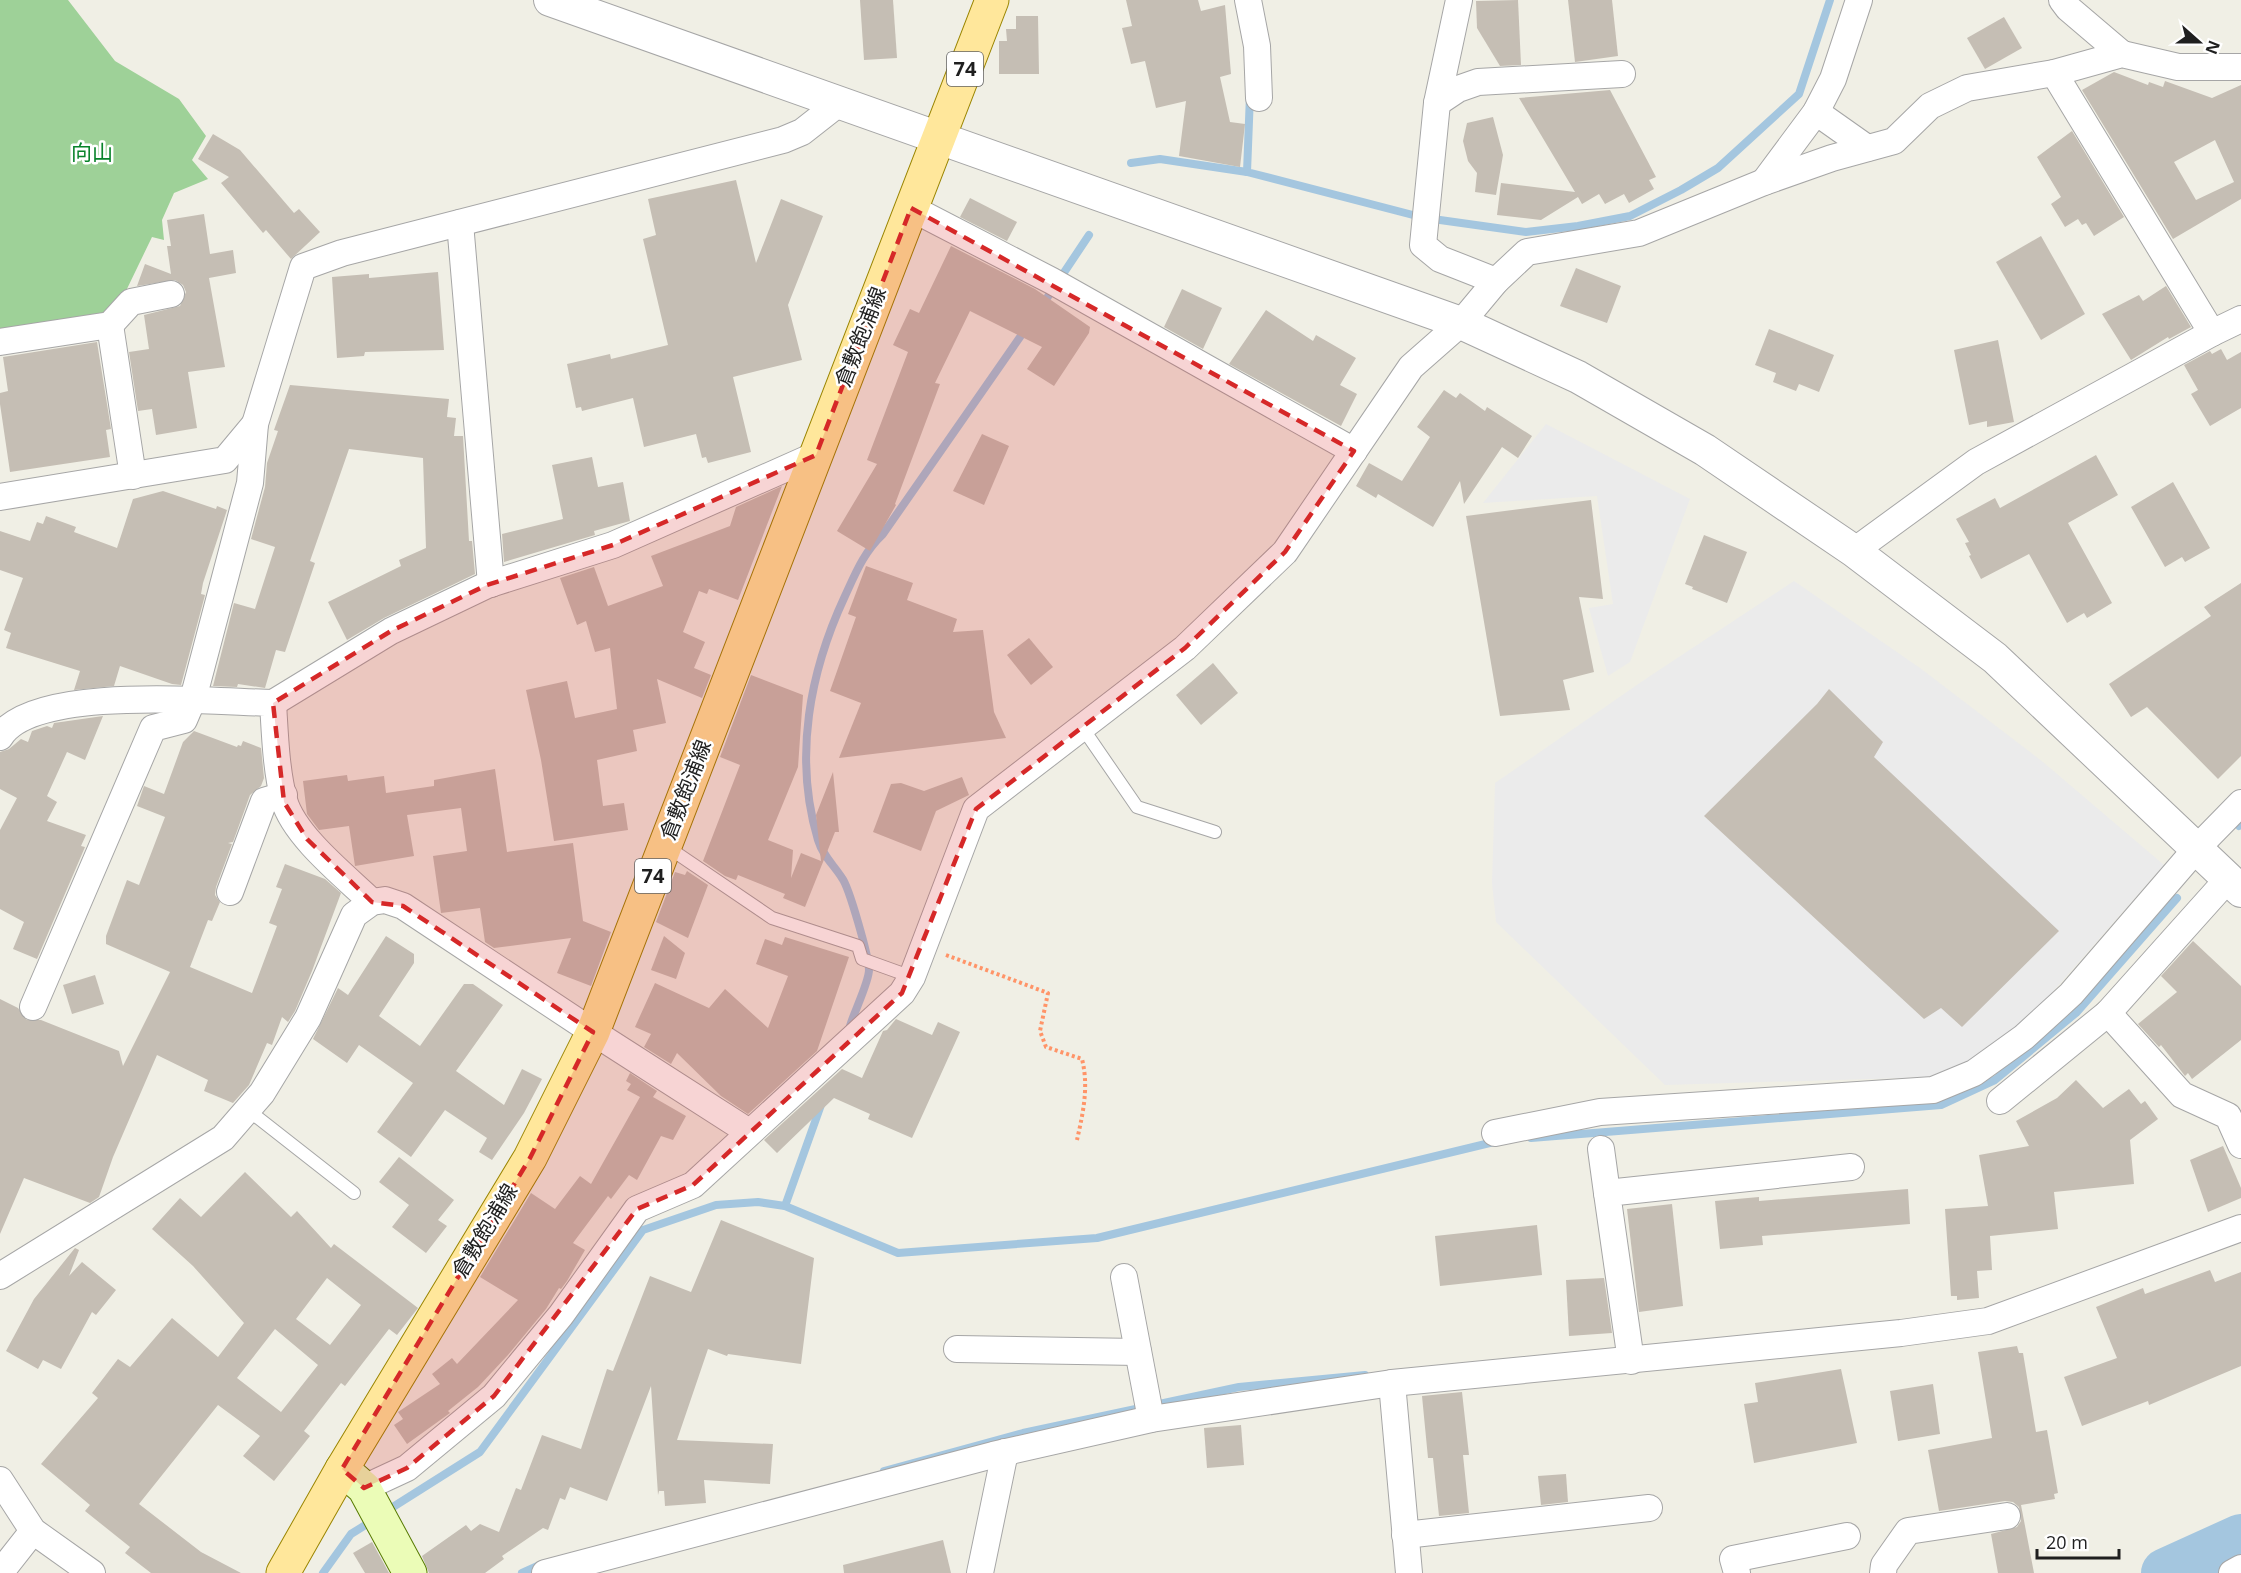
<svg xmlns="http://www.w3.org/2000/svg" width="2241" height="1573" font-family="'Open Sans','Noto Sans JP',sans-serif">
<rect width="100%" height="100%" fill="#f0efe5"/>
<polygon fill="#9ed198" points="0,0 68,0 115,61 179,99 206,136 192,160 208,179 174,193 162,220 164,240 152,237 125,293 100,316 0,330"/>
<g fill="#ebebeb">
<polygon points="1546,424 1690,499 1630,662 1608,676 1589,608 1613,604 1597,496 1483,503"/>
<polygon points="1794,581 1920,668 2043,762 2164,865 2000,1052 1937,1077 1665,1085 1496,922 1492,883 1495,783 1647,678"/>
</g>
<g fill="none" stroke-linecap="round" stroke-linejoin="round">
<g stroke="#a4c6df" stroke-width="8">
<polyline points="1250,95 1247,172 1413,215"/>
<polyline points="1131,163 1160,159 1247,172"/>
<polyline points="1440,220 1526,232 1578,226 1630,216 1681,190 1718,168 1799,94 1830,0"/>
<polyline points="1041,307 1089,235"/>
<polyline points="2239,826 2241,825"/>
<path d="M850,1026C854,1012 869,982 869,970C869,957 849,887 842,878C833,864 823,856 818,840C793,757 810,671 845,596C856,572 864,552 883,534L1027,327"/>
<polyline points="1531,1138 1941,1105 1995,1080 2076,1013 2177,898"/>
<polyline points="785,1206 821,1105"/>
<polyline points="884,1471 1023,1433 1239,1387 1365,1375"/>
<polyline points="385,1512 480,1452 643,1230 716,1205 758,1202 785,1206 898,1253 1097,1238 1498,1141"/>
<polyline points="323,1573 351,1534 375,1519"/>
<polyline points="522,1573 542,1564"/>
</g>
<polyline stroke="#a4c6df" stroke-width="50" points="2166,1573 2241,1539"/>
</g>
<g fill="#c5beb4" fill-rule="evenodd">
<polygon points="860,0 893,0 897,58 864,60"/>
<polygon points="1126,0 1198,0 1201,11 1225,5 1231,74 1220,77 1230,122 1245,124 1240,167 1179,156 1186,101 1156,108 1145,61 1131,64 1122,28 1132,26"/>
<polygon points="1518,0 1521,65 1500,66 1477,28 1476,1"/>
<polygon points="1568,0 1612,0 1618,56 1575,62"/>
<polygon points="1016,16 1038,16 1039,74 999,74 999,41 1007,41 1006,29 1016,29"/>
<polygon points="2004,17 2022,48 1985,69 1967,38"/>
<path d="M2114,72L2148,85L2149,82L2163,87L2165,81L2212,98L2241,85V199L2173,239L2082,90ZM2215,140L2234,182L2196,200L2174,162Z"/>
<polygon points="1610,90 1656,177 1649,180 1654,189 1629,203 1624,194 1605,204 1599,194 1582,204 1578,197 1541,220 1497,215 1501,183 1575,192 1519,98"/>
<polygon points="1493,117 1503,155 1496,195 1475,192 1477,173 1468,161 1463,141 1467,123"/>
<polygon points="2072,131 2124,217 2094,236 2086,223 2082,225 2078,219 2065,227 2051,204 2061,197 2037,157"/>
<polygon points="213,134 240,150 294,213 299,209 320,232 291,259 266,230 263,233 221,183 229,177 198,159"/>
<polygon points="736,180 756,263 781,199 823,216 788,305 802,360 733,377 751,452 708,463 706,457 702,458 696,434 644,447 633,398 582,411 581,407 576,408 567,364 610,354 611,359 668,345 643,239 656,235 648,199"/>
<polygon points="970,198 1017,222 1007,241 960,217"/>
<polygon points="204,214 210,254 233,250 236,273 209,278 225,367 188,372 197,428 156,435 152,409 138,411 129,352 149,349 144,315 180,306 186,292 183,285 175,280 137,286 145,264 171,274 167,246 171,246 167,220"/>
<polygon points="2041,236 2085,314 2041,340 1996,262"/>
<polygon points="951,246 1035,289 1090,327 1089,333 1054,386 1027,369 1042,347 970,311 935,383 940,384 895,504 896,505 870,551 837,531 877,464 867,460 908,352 893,345 910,309 919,313"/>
<polygon points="1576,268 1621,286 1607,323 1560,306"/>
<polygon points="438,272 444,350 365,352 364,356 337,358 332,277 369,274 369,278"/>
<polygon points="2166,286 2191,327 2169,339 2168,337 2131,360 2102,314 2139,295 2143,301"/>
<polygon points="1182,289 1222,308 1203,349 1164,327"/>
<polygon points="1266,310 1313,341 1316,335 1356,358 1340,385 1357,394 1341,426 1229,364"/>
<polygon points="1769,329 1834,355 1819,392 1799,384 1796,391 1773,382 1776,373 1755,365"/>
<polygon points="1998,340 2014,422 1987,427 1987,421 1969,425 1954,350"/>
<polygon points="97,342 111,429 106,430 110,457 10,472 0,404 0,393 8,391 3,357"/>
<polygon points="2221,349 2227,360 2241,352 2241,408 2210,426 2191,394 2198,390 2184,365 2210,351 2212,354"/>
<polygon points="290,385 449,399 447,417 456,418 454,436 463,436 469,541 472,541 475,574 384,618 347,640 328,602 401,566 399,560 426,548 423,458 349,449 310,561 315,563 285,652 276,650 265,688 238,684 237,687 213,686 234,603 255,609 275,547 251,539 265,487 267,463 278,431 274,430"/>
<polygon points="1444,390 1456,398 1460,393 1485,411 1487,407 1532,436 1518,458 1502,447 1464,504 1460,481 1433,527 1378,494 1376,498 1356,486 1369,463 1402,481 1430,437 1417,427"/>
<polygon points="982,434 1009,446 984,505 953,491"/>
<polygon points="2096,455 2118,495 2068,523 2112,603 2087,618 2084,613 2067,623 2029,554 1981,579 1969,556 1971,555 1965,543 1969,542 1956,519 1995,498 2000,508"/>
<polygon points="592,457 598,487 623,482 630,521 594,531 595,535 504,562 502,534 563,519 552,465"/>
<polygon points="2173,482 2210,548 2185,562 2182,557 2165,567 2131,507"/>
<polygon points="782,486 738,600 709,589 707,594 699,591 683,632 705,642 694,668 711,675 702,698 657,679 666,723 633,730 637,751 597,760 603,806 624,803 628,830 554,841 541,760 526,690 567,681 575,718 617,709 610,648 595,652 586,621 577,625 560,578 594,567 608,606 663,586 651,556 730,526 736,507"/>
<polygon points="163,491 216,509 217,506 227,510 203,583 201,594 205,595 181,685 172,684 120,666 114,686 74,690 80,671 6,648 11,633 4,630 23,578 0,570 0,531 30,541 37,522 43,524 46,516 76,527 74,532 117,548 133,499"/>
<polygon points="1591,500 1603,599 1579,597 1594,672 1563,680 1570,710 1500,716 1466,516"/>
<polygon points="1704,535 1747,552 1727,603 1692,589 1693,587 1685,584"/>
<polygon points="866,566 913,583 907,600 957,619 953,632 983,630 994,712 1006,738 839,758 861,703 830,691 856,617 848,614"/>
<polygon points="2241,583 2241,756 2218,779 2147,707 2131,717 2109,684 2211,616 2204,607"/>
<polygon points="1029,638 1053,667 1031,685 1007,655"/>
<polygon points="1213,663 1238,693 1201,725 1176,695"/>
<polygon points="751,675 803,695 798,767 768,840 793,850 791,878 801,853 821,861 816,815 833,772 839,832 835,832 805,907 783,898 785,894 738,875 736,880 725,876 703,861 740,765 720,757"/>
<polygon points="1829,689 1883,742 1874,757 2059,931 1962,1027 1941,1008 1924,1019 1704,816 1817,704"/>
<polygon points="103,716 85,760 67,752 47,796 57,802 47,821 86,835 81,846 85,847 37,959 13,949 24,922 0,909 0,830 17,798 0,789 0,752 9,749 21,739 28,742 32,731 47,726 52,728 54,723"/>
<polygon points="194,731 237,747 238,745 241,746 243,741 261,748 264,778 261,786 250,795 233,842 228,843 232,844 216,887 215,895 220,902 212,921 208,920 190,967 252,993 277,926 269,923 282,889 276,887 285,864 325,879 341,893 312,971 295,1011 288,1022 282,1017 272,1045 267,1043 249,1085 233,1103 204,1091 208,1080 157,1055 113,1157 99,1197 90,1203 24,1178 0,1234 0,999 18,1008 27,1020 41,1020 119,1051 123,1066 170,972 106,944 106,936 127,880 139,885 165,817 137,806 144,786 164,794 183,742"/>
<polygon points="495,769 507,852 573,843 583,921 611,932 591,986 557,973 571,938 494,948 485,942 480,908 441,913 433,856 467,851 461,808 407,815 414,856 355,866 349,826 319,830 307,814 303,781 347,775 348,781 384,776 386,793 434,786 434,780"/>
<polygon points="962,777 969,795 936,811 921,851 873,832 891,784 901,783 924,791"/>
<polygon points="687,871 708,885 688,938 656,922 675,872 685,875"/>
<polygon points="386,936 414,954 414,963 379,1016 420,1046 464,984 473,984 503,1005 456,1071 504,1105 522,1069 542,1079 524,1113 492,1160 479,1152 487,1138 445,1110 411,1157 377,1132 413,1083 359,1045 347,1063 313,1039 338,988 348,995"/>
<polygon points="664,936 685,953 676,979 651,970"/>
<polygon points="785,937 849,957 817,1051 748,1114 721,1096 677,1053 671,1064 644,1047 651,1034 635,1027 655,983 709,1008 725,989 768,1028 788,976 756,964 765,939 782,945"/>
<polygon points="2193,941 2241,986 2241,1040 2192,1079 2188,1073 2185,1076 2161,1045 2159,1047 2138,1024 2177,992 2161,976"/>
<polygon points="95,975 104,1004 72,1014 63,985"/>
<polygon points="896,1019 932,1035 938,1022 960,1032 912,1138 868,1119 870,1114 834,1098 777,1153 764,1140 842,1069 862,1078 883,1031 887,1030"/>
<polygon points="630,1073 657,1091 653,1097 686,1116 673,1140 661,1136 637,1180 629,1175 611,1199 608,1196 573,1243 585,1250 567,1281 561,1289 559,1288 546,1309 508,1355 478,1387 448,1411 450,1413 407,1444 394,1425 403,1419 398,1412 440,1384 432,1374 452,1358 457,1364 518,1300 480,1277 531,1193 555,1209 580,1176 591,1184 640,1097 627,1090 631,1084 626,1081"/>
<polygon points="2076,1080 2103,1108 2129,1089 2141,1104 2145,1101 2158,1119 2130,1140 2134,1184 2054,1192 2058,1229 1990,1236 1992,1270 1977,1271 1979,1298 1957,1300 1957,1296 1951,1296 1945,1209 1988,1206 1979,1155 2029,1146 2016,1121 2057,1098"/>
<polygon points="2223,1146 2241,1188 2241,1198 2208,1212 2190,1160"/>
<polygon points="399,1157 454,1200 438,1220 447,1226 426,1253 392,1227 409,1205 379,1182"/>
<path d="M245,1172L291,1217L297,1211L331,1248L334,1244L418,1308L397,1335L389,1329L345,1386L341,1383L304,1431L310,1436L274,1481L243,1456L260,1436L218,1405L139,1504L201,1552L241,1573H151L125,1553L130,1547L85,1511L90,1505L41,1464L98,1398L92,1393L118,1359L130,1367L172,1318L218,1357L244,1323L193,1266L152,1229L180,1198L201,1217ZM327,1278L361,1305L330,1345L296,1319ZM275,1329L318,1365L281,1412L237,1378Z"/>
<polygon points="1908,1189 1910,1224 1762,1236 1763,1245 1720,1249 1715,1201 1759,1197 1759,1201"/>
<polygon points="1672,1204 1683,1306 1639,1312 1627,1209"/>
<polygon points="721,1220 814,1258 801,1364 728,1354 727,1356 708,1349 677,1440 773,1444 770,1484 704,1480 706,1503 665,1506 664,1491 659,1491 658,1495 651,1386 607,1501 570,1487 565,1500 560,1498 548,1530 543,1528 502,1556 504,1559 485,1573 429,1573 422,1556 466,1525 471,1531 480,1524 499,1532 516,1488 521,1490 542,1435 581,1449 607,1369 613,1371 650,1276 691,1292"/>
<polygon points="1537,1225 1542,1275 1440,1286 1435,1236"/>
<polygon points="75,1248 79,1250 69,1276 82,1262 116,1290 96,1315 92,1312 61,1369 43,1360 38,1369 6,1351 34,1299"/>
<polygon points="2210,1270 2215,1282 2241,1272 2241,1366 2149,1405 2148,1401 2082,1426 2064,1377 2117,1358 2096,1307 2143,1288 2145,1294"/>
<polygon points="1604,1278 1612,1333 1569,1336 1566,1280"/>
<polygon points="2017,1346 2019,1353 2023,1353 2036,1432 2047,1430 2058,1493 2054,1494 2055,1499 2021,1505 2034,1573 1998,1573 1991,1534 2017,1527 2021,1521 2019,1507 2013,1502 2005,1501 1939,1511 1928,1450 1992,1438 1978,1352"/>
<polygon points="1841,1369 1857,1443 1754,1463 1744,1404 1758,1402 1755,1383"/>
<polygon points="1933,1384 1940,1434 1898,1441 1890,1391"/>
<polygon points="1462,1392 1469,1455 1463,1455 1469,1513 1439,1516 1433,1458 1428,1458 1422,1396"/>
<polygon points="1241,1425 1244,1465 1207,1468 1204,1428"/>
<polygon points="1566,1474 1568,1502 1541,1505 1538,1476"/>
<polygon points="943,1540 951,1573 844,1573 843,1565"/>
<polygon points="372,1542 389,1573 365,1573 353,1553"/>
</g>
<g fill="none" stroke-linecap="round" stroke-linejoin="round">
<g stroke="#a6a6a6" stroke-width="14">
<g id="service">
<polyline points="1082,727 1137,807 1215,832"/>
<polyline points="666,846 772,918 858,946 862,959 912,977"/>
<polyline points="248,1110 354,1193"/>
</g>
</g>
<g stroke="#a6a6a6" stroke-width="28">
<g id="minor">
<polyline points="1248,0 1257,46 1259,98"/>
<polyline points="1459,0 1437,103 1423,245 1440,259 1496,281"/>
<polyline points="2062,0 2068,8 2122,54"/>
<polyline points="2054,73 2212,333 2241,319"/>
<polyline points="1437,103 1458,89 1478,82 1622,74"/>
<polyline points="1816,112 1867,148"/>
<polyline points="1764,182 1816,112 1833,79 1859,0"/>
<polyline points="911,208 1052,281 1354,451"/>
<polyline points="460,223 491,584"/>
<polyline points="110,325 133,476"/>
<polyline points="0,342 110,325 131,302 171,294"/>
<polyline points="0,497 225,460 255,424"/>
<polyline points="1854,551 1976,462 2212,333"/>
<polyline points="273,703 391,631 487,585 613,545 816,455"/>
<path d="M0,737C33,684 215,702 273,703C275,735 276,770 284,800C294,836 345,876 372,902"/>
<polyline points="230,892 264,801 284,795"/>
<polyline points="33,1007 153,728 184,720 193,699 250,483 255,424 303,267 342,253 783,140 802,132 839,103"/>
<polyline points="2108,1013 2182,1095 2228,1116 2241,1145"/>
<polyline points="2000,1101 2108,1013 2228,879"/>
<polyline points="1495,1133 1600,1112 1933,1090 1974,1073 2024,1037 2071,994 2197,848 2241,803"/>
<polyline points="1601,1149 1607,1193"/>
<polyline points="0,1276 223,1138 262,1093 308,1018 354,915 372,902 385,900 403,906 593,1032 749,1132"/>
<polyline points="1124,1277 1151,1419"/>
<polyline points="957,1349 1138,1352"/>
<polyline points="1631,1361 1607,1193 1851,1167"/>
<polyline points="1392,1383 1409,1573"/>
<polyline points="0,1480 33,1531 92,1573"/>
<polyline points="364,1488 407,1468 494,1396 561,1315 637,1209 693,1185 902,993 912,977 976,809 1185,648 1285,552 1411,367 1461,323 1496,281 1527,252 1639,233 1764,182 1832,158 1894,141 1930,106 1967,88 2054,73 2122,54 2178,67 2241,67"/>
<polyline points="1405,1535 1649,1508"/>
<polyline points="0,1573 33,1531"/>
<polyline points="545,1573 993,1455 1151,1419 1392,1383 1901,1333 1988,1321 2241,1228"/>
<polyline points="980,1573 1005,1452"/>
<polyline points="1737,1573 1733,1559 1847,1536"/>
<polyline points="1883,1573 1884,1565 1908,1531 2007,1516"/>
<polyline points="2232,1573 2241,1568"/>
</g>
</g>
<g stroke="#a6a6a6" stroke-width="34">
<polyline id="tertiary" points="550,0 1461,323 1578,377 1705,450 1854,551 1995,658 2241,891"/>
</g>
<g stroke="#577b01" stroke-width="35">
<polyline id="secondary" points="342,1469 364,1488 410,1573"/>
</g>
<g stroke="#9a8500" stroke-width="35">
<polyline id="primary" points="283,1573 342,1469 530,1158 593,1032 992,0"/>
</g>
<path stroke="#ff9468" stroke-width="4" stroke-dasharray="3 3" stroke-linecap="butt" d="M946,955L1048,993L1040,1031L1046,1047L1082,1059C1089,1087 1083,1113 1077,1140"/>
<use href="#service" stroke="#fff" stroke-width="12"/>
<use href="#minor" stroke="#fff" stroke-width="26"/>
<use href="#tertiary" stroke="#fff" stroke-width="32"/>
<use href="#secondary" stroke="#ebfcb7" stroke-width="33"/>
<use href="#primary" stroke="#ffe79b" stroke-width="33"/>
</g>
<path fill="#d62828" fill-opacity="0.2" stroke="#d62828" stroke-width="4.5" stroke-dasharray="12 8" stroke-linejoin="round" d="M911,208L1354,451L1285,552L1185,648L976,809L902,993L693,1185L637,1209L494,1396L407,1468L364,1488L342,1469L530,1158L593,1032L403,906L372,902L307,839L284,802L273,703L391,631L487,585L613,545L816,455Z"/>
<g text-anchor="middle" stroke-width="5" stroke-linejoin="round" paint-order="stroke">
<g fill="#fff" stroke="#626262" stroke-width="1.5">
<rect x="947" y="52" width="36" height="34" rx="4.5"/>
<rect x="635" y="859" width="36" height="34" rx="4.5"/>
</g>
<g font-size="20" font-weight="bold" fill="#1f1f1f">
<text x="965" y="76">74</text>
<text x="653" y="883">74</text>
</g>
<g font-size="21" fill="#08832a" stroke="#fff">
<text x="92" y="160">向山</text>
</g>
<g font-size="21" fill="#1f1f1f" stroke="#fff">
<text transform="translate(861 337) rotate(-69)" y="7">倉敷飽浦線</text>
<text transform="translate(686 790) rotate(-69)" y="7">倉敷飽浦線</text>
<text transform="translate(485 1231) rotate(-59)" y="7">倉敷飽浦線</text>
</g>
</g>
<g transform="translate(2199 42) rotate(111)" stroke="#ffffff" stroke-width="4.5" paint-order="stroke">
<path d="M0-4.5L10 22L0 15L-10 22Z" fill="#1f1f1f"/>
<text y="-9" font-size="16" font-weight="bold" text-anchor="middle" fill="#1f1f1f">N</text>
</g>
<path d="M2037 1549v9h82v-9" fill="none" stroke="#1f1f1f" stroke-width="3"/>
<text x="2046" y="1549" font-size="18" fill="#1f1f1f" stroke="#ffffff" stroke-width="4.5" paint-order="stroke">20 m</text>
</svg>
